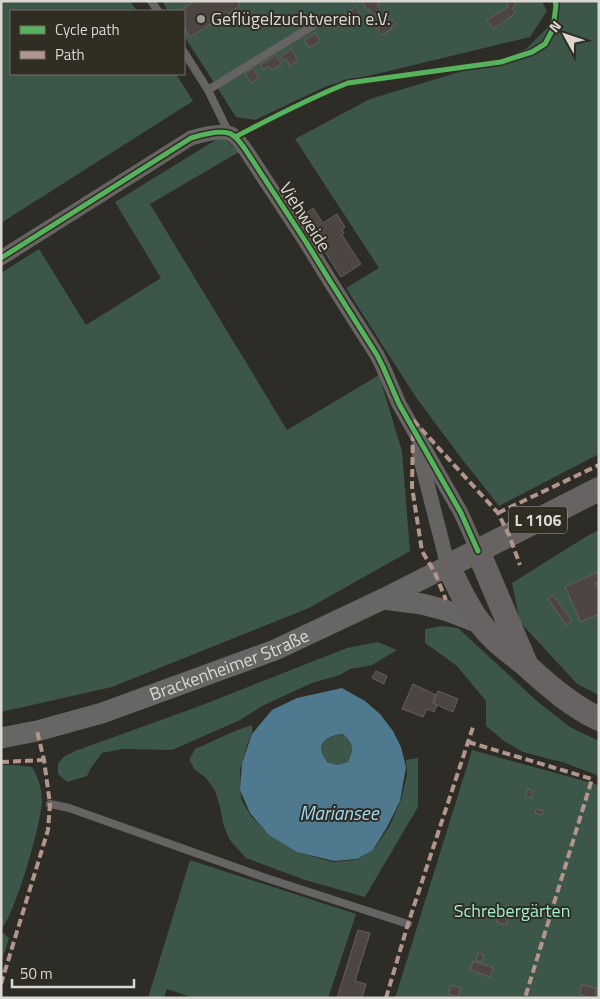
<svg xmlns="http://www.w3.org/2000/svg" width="600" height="999" font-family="'Titillium Web',sans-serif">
<rect width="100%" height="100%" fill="#2d2c26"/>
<g fill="#3c5649">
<polygon points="1,1 130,1 137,11 11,11 11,74 176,74 193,101 1,223"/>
<polygon points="162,1 542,1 547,11 530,37 327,86 255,120 236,117 184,36 184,11 168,11"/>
<polygon points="554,1 599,1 599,454 499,506 462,459 415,396 346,288 379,268 295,139 370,99 496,61 526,49 554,21"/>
<polygon points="222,136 239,152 150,204 287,430 379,375 402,451 410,551 309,608 112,687 1,712 1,273 39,249 86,325 161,278 115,202"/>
<polygon points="599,530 599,695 577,684 520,622 512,583 587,536"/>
<polygon points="442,626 458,628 538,702 570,727 599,741 599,776 565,763 523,752 504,741 486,726 486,701 457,666 425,643 425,629"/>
<polygon points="378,642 397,650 372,665 350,669 340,675 312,683 264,705 238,721 172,750 123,749 102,753 91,768 87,776 67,782 58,774 58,763 65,756 75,751 197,707 347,648"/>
<path d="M252,725V734L247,745L240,770L241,799L251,816L268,833L301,853L333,862L356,860L374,849L389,827L401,800L407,775L406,760L418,758V807L365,897L305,880L246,858L229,839L223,823L220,807L215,791L206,778L195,770L189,760L195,749C214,741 232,731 252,725Z"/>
<path d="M343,734C354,744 354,749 348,762L337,765L327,762C325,758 322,754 321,750C320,739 334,735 343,734Z"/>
<polygon points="472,750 599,785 599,998 395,998"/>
<path d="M1,765H14L32,767C39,779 41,786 42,800C42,821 15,915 1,929Z"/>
<polygon points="190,860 356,914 328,998 194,998 167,989 164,998 148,998"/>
<polygon points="1,931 9,938 1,963"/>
</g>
<path fill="#4f798e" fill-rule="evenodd" d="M342,688L365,701L380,714L393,731L401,747L406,767L400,801L387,827L373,850L357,859L334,861L297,852L269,835L250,813L240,790L242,763L252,734L272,710L297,698ZM343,734C354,744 354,749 348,762L337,765L327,762C325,758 322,754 321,750C320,739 335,734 343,734Z"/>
<g fill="#4d4541" stroke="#63605d">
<polygon points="195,1 237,1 240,6 190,37 184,27 184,11 179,11"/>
<polygon points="362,1 382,1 377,4 380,11 373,15 369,9 367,10"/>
<polygon points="507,1 514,1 516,5 512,8 515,14 493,29 487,20 509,6 506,2"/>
<polygon points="356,7 360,14 349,21 345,14"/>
<polygon points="388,14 390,17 387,19 389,22 393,20 396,24 391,27 392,29 382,35 377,28 382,26 378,20"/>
<polygon points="340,16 344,23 335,29 331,21"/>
<polygon points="315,33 320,41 309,48 305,40"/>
<polygon points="291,49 298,60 290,66 286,59 284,61 281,56"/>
<polygon points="276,55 282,64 272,70 269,66 264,70 260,65"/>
<polygon points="253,68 259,78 251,83 245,73"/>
<polygon points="313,208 323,223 337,214 345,227 342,229 344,233 342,235 361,264 341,277 311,230 313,229 305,214"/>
<polygon points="598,572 599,582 595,583 599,591 599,614 581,622 565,587"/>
<polygon points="553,595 572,621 566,625 548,599"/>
<polygon points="376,671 387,676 384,684 372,678"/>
<polygon points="413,684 436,695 433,703 437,705 434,712 427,709 423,717 402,709"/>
<polygon points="438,691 458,699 453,712 433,703"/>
<polygon points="528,789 533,791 531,798 525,796"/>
<polygon points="536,809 543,811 542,815 535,813"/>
<polygon points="500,912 509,915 506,925 496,922"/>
<polygon points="358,930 370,933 355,981 366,984 362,998 337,998"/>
<polygon points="478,953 484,955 482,962 476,960"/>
<polygon points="473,961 494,968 490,977 470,970"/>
<polygon points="582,984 597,989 594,998 589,998 579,994"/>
<polygon points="451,985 461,988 458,997 448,994"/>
</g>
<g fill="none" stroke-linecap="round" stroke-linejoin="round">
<g stroke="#666363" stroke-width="8">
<polyline points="151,1 158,11"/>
<polyline points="184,52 208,90 229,133"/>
<polyline points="208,90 314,25"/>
<polyline points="50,804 69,808 269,879 408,924"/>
</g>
<g stroke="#666363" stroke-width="15">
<path d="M1,258L191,138C201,135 222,129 231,134C237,137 241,144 245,149L306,242L330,281L377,355L383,367L399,404L461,513L478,551"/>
<polyline points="418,448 448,566"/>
</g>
<g stroke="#686664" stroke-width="21">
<polyline points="383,599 422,604 445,610 479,623"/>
<path id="s1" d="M1,738L37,731L102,713L275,650L383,599L448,566"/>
</g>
<g stroke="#666362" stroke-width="24">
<path d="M599,489L448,566C457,584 468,609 480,623C493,641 512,653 528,667C550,687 572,706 599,719"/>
<polyline points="478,551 526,664"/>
</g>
<g stroke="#b2968c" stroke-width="4" stroke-dasharray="8 4" stroke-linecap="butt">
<polyline points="413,420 498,513 509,535 520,565"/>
<polyline points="413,433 412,487 422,551 435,573 446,600"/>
<polyline points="498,513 599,465"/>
<polyline points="468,742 592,779 525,998"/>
<polyline points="1,762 44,760"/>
<polyline points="1,984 48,830 50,804 44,760 37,731"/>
<polyline points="386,998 408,924 473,727"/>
</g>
<g stroke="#302d23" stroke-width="8">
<g id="cycleway">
<path d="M235,137C272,118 309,98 348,83L501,62L532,52L545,44L553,29L556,5L555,1"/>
<path d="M1,258L191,138C201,135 222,129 231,134C237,137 241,144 245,149L306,242L330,281L377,355L383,367L399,404L461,513L478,551"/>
</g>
</g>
<use href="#cycleway" stroke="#56b35d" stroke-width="5"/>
</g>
<circle fill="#9d9c95" stroke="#302d23" stroke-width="2" cx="201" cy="19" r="5"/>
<g text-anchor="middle" stroke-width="4" stroke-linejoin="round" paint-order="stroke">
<rect fill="#302d23" stroke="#a7a59d" stroke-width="1" x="509" y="506.5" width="58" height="27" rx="4"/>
<g font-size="16" font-weight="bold" fill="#dad8d1">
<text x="538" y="526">L 1106</text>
</g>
<g font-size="18" fill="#dad8d1" stroke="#302d23" text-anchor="start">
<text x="211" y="25">Geflügelzuchtverein e.V.</text>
</g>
<g font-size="18" fill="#dad8d1" stroke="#302d23">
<text transform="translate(305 217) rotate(57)" y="6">Viehweide</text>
<text dy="6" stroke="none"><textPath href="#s1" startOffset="240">Brackenheimer Straße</textPath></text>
</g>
<g font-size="18" fill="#a1efcc" stroke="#302d23">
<text x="512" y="917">Schrebergärten</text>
</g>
<g font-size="19" font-style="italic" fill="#9edaf7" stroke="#302d23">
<text x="339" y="820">Mariansee</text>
</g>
</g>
<rect width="600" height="999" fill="none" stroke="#dad8d1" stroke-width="5"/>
<rect x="10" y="10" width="175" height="65" fill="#302d23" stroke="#747169"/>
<rect x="20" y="26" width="25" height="8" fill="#56b35d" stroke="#747169"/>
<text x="55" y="35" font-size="15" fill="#dad8d1">Cycle path</text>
<rect x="20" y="51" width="25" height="8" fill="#b2968c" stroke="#747169"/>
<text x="55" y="60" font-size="15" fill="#dad8d1">Path</text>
<g transform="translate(565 35) rotate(310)" stroke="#302d23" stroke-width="4" paint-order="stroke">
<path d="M0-4L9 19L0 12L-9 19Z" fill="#dad8d1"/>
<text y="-8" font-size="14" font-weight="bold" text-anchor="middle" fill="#dad8d1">N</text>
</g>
<path d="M12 979v8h122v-8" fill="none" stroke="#dad8d1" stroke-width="2.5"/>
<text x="20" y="979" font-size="15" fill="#dad8d1" stroke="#302d23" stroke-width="4" paint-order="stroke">50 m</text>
</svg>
